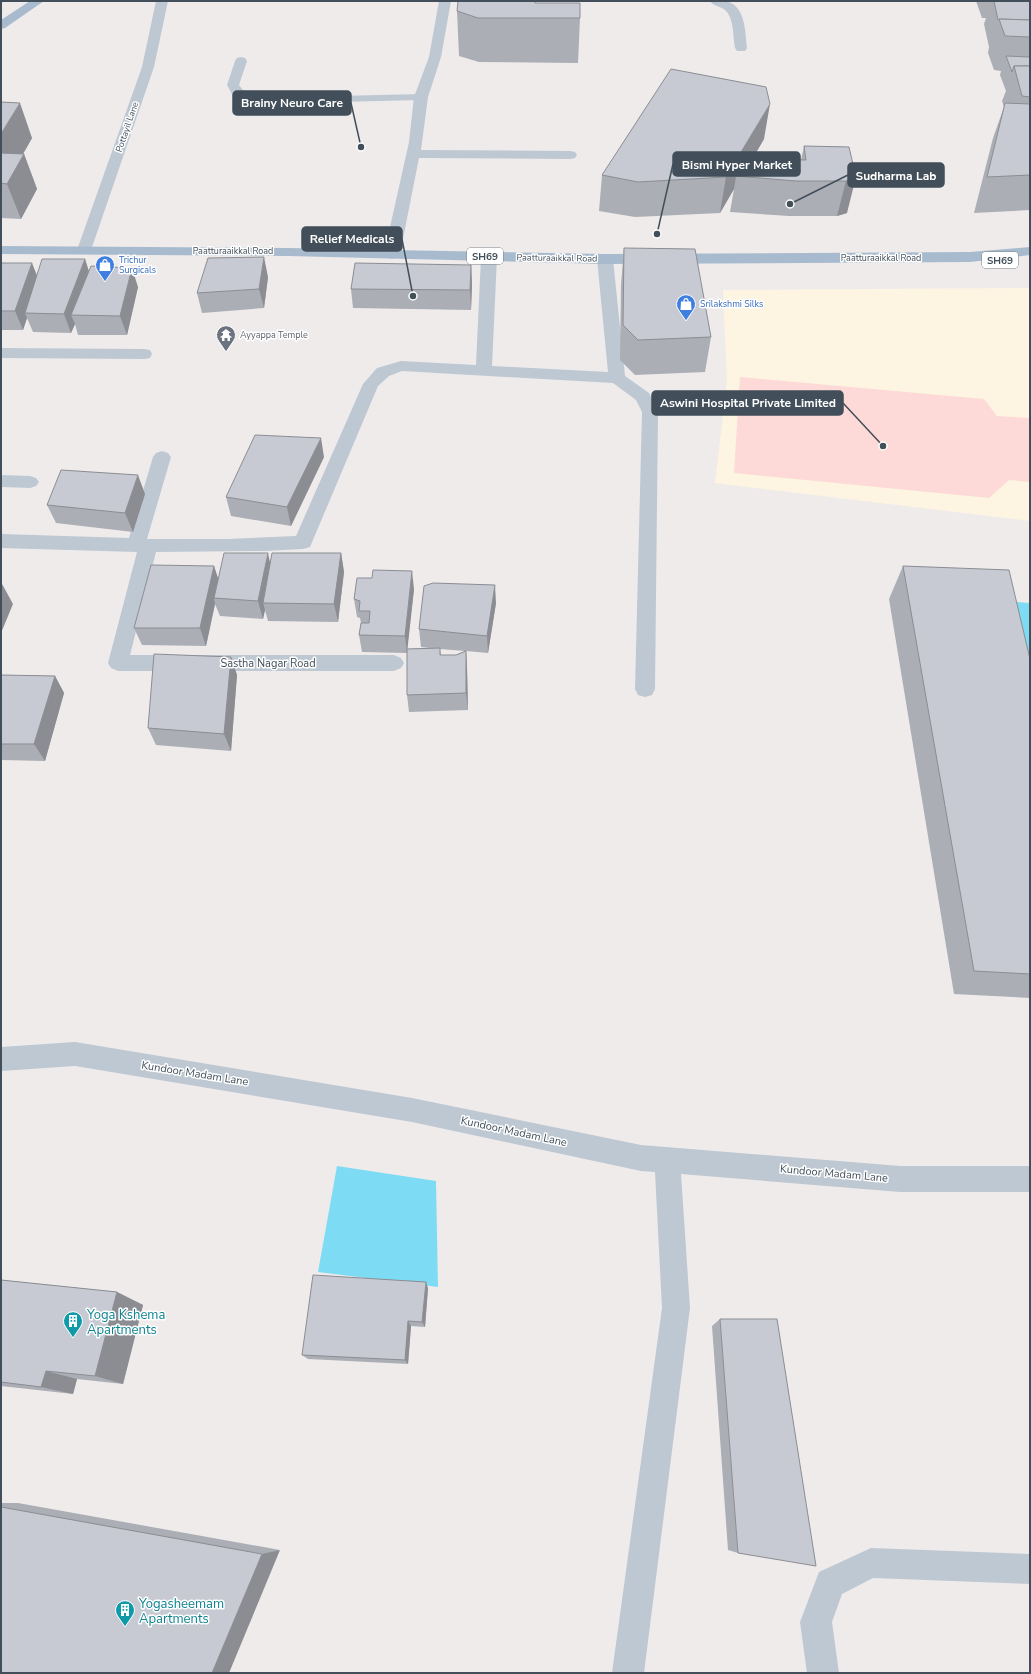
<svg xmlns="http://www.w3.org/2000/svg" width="1031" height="1674" font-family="'Nunito Sans',sans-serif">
<rect width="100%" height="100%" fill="#efebeb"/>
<polygon fill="#fdf5e1" points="1030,288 1030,521 715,483 727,382 723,290"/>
<polygon fill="#fddad7" points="740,377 984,399 997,416 1030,418 1030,482 1009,480 989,498 734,473"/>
<g fill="#7ddbf3">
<polygon points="1016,602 1030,603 1030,661"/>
<polygon points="337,1166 436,1181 438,1287 318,1272"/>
</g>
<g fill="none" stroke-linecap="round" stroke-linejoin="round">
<polygon fill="#bdc8d3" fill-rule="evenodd" points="251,93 336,96 421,94 426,97 421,100 336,102 248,98 246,96 248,94"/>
<g fill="#bdc8d3" fill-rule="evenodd">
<polygon points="156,1 168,1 154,67 91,250 89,253 84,254 79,253 77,250 142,67"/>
<polygon points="439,1 451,1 441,57 428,97 421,150 570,151 575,152 577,155 575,158 570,159 419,158 400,254 397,257 392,259 387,257 384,254 409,142 414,97 429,57"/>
<path d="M710,1C715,1 721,0 726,1C746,6 745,32 747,48L745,51H737L735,48C733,37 734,19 726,11C722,6 714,7 710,1Z"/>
<polygon points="241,57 245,58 247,61 239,85 243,90 256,93 258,96 256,99 251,100 233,96 227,85 235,61 237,58"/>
<polygon points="489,252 494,254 497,257 492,366 608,372 597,259 600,256 605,254 610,256 613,259 625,376 649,393 658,412 655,689 652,695 645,697 638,695 635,689 642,412 636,400 613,383 402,371 389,376 378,386 310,547 303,549 265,551 156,552 130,655 394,655 401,658 404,663 401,668 394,671 118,671 111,668 108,663 137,552 1,548 1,534 129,538 153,457 156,453 162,451 168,453 171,457 147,539 228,539 296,536 363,384 377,368 401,361 476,365 481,257 484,254"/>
<polygon points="1,348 144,349 150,350 152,354 150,358 144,359 1,358"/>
<polygon points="1,475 30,476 36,478 39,482 36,486 30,488 1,487"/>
<polygon points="75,1042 412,1098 641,1145 900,1166 1030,1166 1030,1192 900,1192 681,1174 690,1308 644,1673 612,1673 662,1308 655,1172 641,1171 412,1122 75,1066 1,1071 1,1047"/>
<polygon points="871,1548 1030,1554 1030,1584 873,1578 842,1594 832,1622 839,1673 807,1673 800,1622 819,1572"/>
</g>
<g fill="#a8bbce" fill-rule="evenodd">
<polygon points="30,1 44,1 5,28 1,29 1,20"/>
<polygon points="1,246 288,248 605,254 970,252 1030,247 1030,255 970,262 605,264 288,256 1,254"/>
</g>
</g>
<g fill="#abaeb5" fill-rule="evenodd">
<polygon points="976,1 1030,1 1030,210 974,213 993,138 1004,107 1002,101 1006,91 1000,75 1001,71 994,70 988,53 989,47 984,24 986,18 982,18"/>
<polygon points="535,3 580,18 578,63 479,62 459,56 457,11"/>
<polygon points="1,102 32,138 23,154 24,154 37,189 21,219 1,218"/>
<polygon points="764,139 752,159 801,160 804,146 849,147 847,213 837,216 789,216 730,212 734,189 720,213 635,217 599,211 602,175"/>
<polygon points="624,248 711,337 705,372 635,375 620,360 621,284"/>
<polygon points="85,259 89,272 138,287 127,335 78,335 75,324 71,333 33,332 27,318 23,330 1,330 1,263 37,276"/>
<polygon points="471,265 472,284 471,310 353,308 351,289"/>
<polygon points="268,277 264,308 202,313 197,293"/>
<polygon points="324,457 291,526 231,516 226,497"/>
<polygon points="145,494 133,532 56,523 47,505"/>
<polygon points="341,553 344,572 338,622 268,621 265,610 263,619 220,616 215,604 206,646 142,645 134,628 214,566 218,579 270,562"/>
<polygon points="903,566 1030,659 1030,998 954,994 889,599"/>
<path d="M414,589L407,649L430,648L421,647L419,629L496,603L488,653L466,651L467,668L468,710L409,712L407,695V650V653L362,652L359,635L361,623L360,618L357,617L354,599ZM440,649L465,651L456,655H441Z"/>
<polygon points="231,657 237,675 231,751 156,745 148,728"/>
<polygon points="1,675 55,676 64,693 45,761 1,760"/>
<polygon points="1,1280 117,1292 143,1305 123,1384 77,1379 73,1394 1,1386"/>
<polygon points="428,1288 425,1327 411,1326 408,1364 308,1359 302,1355"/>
<polygon points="720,1319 738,1553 728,1550 712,1326"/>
<polygon points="1,1503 18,1503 280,1550 1,1673"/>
</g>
<g fill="#8b8d93">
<polygon points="20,103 32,138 6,184 1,179 1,134"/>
<polygon points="770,104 764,139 742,177 736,176 734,189 720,213 726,177"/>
<polygon points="24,154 37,189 21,219 7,184"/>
<polygon points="856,177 847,213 837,216 846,181"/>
<polygon points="264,257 268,277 264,308 259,289"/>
<polygon points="85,259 91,278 71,315 75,324 71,333 64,314"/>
<polygon points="32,263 40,283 25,313 27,318 23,330 15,311"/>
<polygon points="471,265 472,284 471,310 470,290"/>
<polygon points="132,268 138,287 127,335 120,316"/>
<polygon points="321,438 324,457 291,526 287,507"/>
<polygon points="138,475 145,494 133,532 125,513"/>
<polygon points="268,553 272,572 263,603 265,610 263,619 258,601"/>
<polygon points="341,553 344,572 338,622 334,604"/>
<polygon points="214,566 220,584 214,598 215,604 206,646 200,628"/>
<polygon points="412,571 414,589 407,653 405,636"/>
<polygon points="1,582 13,604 1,633"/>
<polygon points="495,585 496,603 488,653 487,636"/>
<polygon points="466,651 467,668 468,710 466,693"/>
<polygon points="231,657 237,675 231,751 224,734"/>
<polygon points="55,676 64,693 45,761 34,744"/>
<polygon points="426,1282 428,1288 425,1327 422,1322"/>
<polygon points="117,1292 143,1305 123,1384 95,1376"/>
<polygon points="408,1321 411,1326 408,1364 405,1360"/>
<polygon points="46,1371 77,1379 73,1394 41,1387"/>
<polygon points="280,1550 229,1673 212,1673 262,1554"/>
</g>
<g fill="#c7cad2" stroke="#8b8d93">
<polygon points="458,1 535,1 535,3 580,3 580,18 478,18 457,11"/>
<polygon points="994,1 1030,1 1030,20 999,19 998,20"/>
<polygon points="999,19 1030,20 1030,37 1005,36"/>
<polygon points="1006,56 1030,57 1030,66 1014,66 1012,72"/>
<polygon points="1014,66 1030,66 1030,97 1022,96"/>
<polygon points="671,69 766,87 770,104 726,177 638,182 602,175"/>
<polygon points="1,102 20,103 1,134"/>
<polygon points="1005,103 1030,104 1030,175 987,177"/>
<polygon points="804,146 849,147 856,177 846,181 796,181 736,176 749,159 806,160"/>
<polygon points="1,153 24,154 7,184 1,183"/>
<polygon points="624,248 695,249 711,337 638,340 623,325"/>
<polygon points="264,257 259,289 197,293 208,258"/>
<polygon points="42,259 85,259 64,314 25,313"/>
<polygon points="1,263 32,263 15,311 1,311"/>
<polygon points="355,263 471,265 470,290 351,289"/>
<polygon points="91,266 132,268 120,316 71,315"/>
<polygon points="255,435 321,438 287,507 226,497"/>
<polygon points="61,470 138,475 125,513 47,505"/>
<polygon points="224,553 268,553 258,601 214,598"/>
<polygon points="272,553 341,553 334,604 263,603"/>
<polygon points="151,565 214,566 200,628 134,628"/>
<polygon points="903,566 1009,570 1030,659 1030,974 974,971"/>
<polygon points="373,570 412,571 405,636 359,635 361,623 369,623 370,611 359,611 360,601 354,599 357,578 372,578"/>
<polygon points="433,583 495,585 487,636 419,629 424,586"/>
<polygon points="440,648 440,655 456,655 466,651 466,693 407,695 407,649"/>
<polygon points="154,654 231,657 224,734 148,728"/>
<polygon points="1,675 55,676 34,744 1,744"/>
<polygon points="313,1275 426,1282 422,1322 408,1321 405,1360 302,1355"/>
<polygon points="1,1280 117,1292 95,1376 46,1371 41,1387 1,1382"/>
<polygon points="720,1319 777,1319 816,1566 738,1553"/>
<polygon points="1,1507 262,1554 212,1673 1,1673"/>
</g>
<defs>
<g id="shop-pin" transform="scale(1)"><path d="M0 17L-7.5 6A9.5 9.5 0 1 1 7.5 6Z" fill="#3f7fe0" stroke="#fff"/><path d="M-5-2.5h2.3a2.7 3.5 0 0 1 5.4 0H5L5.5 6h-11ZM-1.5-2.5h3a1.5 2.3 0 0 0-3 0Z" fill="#fff"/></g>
<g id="temple-pin" transform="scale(1)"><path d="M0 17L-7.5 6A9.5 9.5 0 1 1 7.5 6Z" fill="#6b7280" stroke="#fff"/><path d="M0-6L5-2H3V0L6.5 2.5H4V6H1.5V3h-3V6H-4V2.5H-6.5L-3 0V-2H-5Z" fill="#fff"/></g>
<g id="building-pin" transform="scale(1)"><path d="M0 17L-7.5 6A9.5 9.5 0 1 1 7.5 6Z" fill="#0f9aa8" stroke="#fff"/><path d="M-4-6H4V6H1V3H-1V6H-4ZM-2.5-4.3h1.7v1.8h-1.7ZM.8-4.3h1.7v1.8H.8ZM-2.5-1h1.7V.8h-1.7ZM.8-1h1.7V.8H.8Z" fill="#fff"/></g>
</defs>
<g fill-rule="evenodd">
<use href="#shop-pin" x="105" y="265"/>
<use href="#shop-pin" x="686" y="304"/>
<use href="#temple-pin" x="226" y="335"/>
<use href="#building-pin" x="73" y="1321"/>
<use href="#building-pin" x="125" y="1610"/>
</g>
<g text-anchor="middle" stroke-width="3" stroke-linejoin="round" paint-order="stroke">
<g font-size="9" fill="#424f5a" stroke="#fff">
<text transform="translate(127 127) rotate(-71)" y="3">Pottayil Lane</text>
<text x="233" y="254">Paatturaaikkal Road</text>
<text transform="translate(557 258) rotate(1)" y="3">Paatturaaikkal Road</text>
<text x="881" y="261">Paatturaaikkal Road</text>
</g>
<g font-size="9" fill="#366cbe" stroke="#fff" text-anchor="start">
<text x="119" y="263">Trichur<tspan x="119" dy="10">Surgicals</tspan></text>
<text x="700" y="307">Srilakshmi Silks</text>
</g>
<g font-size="9" fill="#5b616d" stroke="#fff" text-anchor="start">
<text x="240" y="338">Ayyappa Temple</text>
</g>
<g fill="#fff" stroke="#7b848c" stroke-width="1">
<rect x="467" y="248" width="36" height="16" rx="3"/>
<rect x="982" y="252" width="36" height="16" rx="3"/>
</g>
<g font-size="10" font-weight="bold" fill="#424f5a">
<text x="485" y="260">SH69</text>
<text x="1000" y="264">SH69</text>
</g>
<g font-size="11" fill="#424f5a" stroke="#fff">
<text x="268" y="667">Sastha Nagar Road</text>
<text transform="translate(195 1073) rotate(9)" y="4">Kundoor Madam Lane</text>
<text transform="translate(514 1131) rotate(12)" y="4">Kundoor Madam Lane</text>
<text transform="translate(834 1173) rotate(5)" y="4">Kundoor Madam Lane</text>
</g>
<g font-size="13" fill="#0d838f" stroke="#fff" text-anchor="start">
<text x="87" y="1319">Yoga Kshema<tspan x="87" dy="15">Apartments</tspan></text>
<text x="139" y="1608">Yogasheemam<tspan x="139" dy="15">Apartments</tspan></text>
</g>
</g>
<path fill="none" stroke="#424f5a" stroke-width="1.5" d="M361 147L351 103M657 234L673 164M790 204L848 175M413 296L402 239M883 446L843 403"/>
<g fill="#424f5a" stroke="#fff" stroke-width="1.5">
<circle cx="361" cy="147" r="4"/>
<circle cx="657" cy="234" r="4"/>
<circle cx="790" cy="204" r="4"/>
<circle cx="413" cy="296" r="4"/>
<circle cx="883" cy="446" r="4"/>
</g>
<g fill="#424f5a" stroke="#424f5a" stroke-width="1.5">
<rect x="233" y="91" width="118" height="24" rx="4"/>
<rect x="673" y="152" width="127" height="24" rx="4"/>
<rect x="848" y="163" width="96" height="24" rx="4"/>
<rect x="302" y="227" width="100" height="24" rx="4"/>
<rect x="652" y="391" width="191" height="24" rx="4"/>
</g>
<g font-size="12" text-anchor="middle" font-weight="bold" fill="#fff">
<text x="292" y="107">Brainy Neuro Care</text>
<text x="737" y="169">Bismi Hyper Market</text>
<text x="896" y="180">Sudharma Lab</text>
<text x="352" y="243">Relief Medicals</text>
<text x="748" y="407">Aswini Hospital Private Limited</text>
</g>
<rect width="1031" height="1674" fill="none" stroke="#424f5a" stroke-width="4"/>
</svg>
